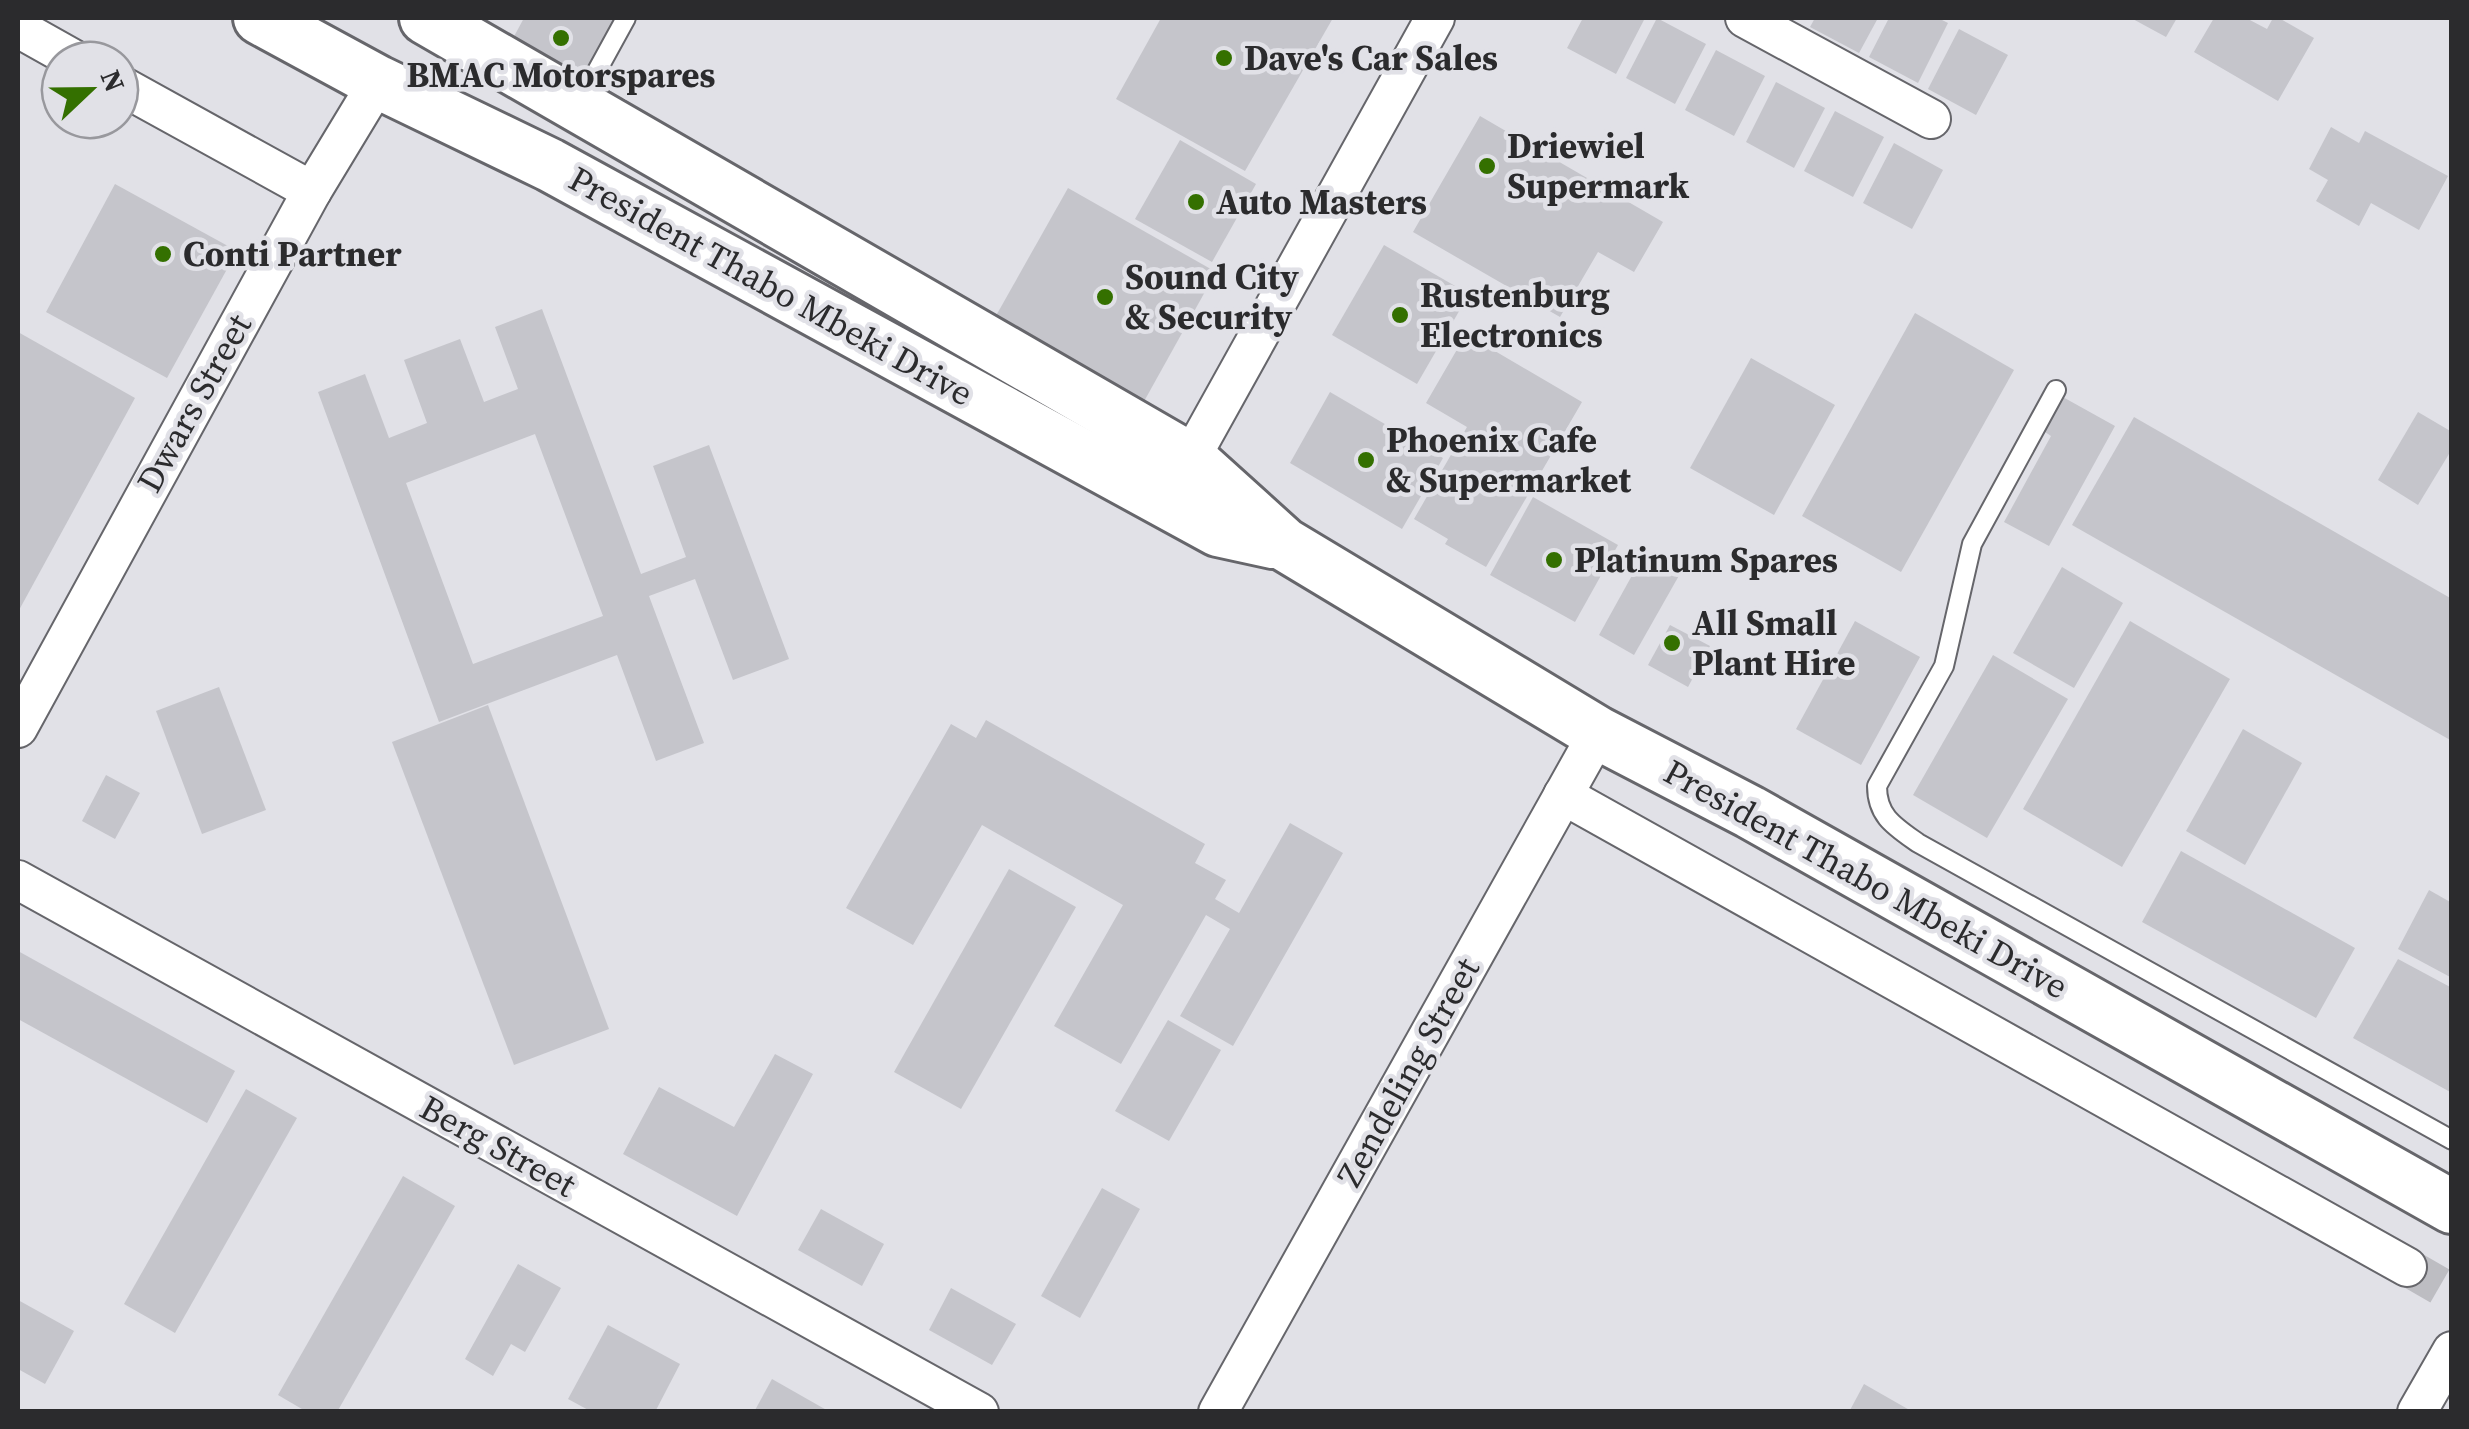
<svg xmlns="http://www.w3.org/2000/svg" width="2469" height="1429" font-family="'Source Serif 4',serif">
<rect width="100%" height="100%" fill="#e1e1e7"/>
<g fill="#c5c5cb" fill-rule="evenodd">
<polygon points="524,18 617,18 582,82 511,42"/>
<polygon points="1161,18 1333,18 1245,171 1116,99"/>
<polygon points="1583,18 1645,18 1616,74 1567,48"/>
<polygon points="1657,18 1706,44 1675,104 1626,78"/>
<polygon points="1815,18 1878,18 1859,53 1810,27"/>
<polygon points="1889,18 1938,18 1948,23 1918,83 1869,57"/>
<polygon points="2131,18 2177,18 2166,37"/>
<polygon points="2214,18 2246,18 2267,29 2273,18 2279,18 2314,38 2278,101 2194,52"/>
<polygon points="1959,29 2008,55 1976,115 1928,89"/>
<polygon points="1716,50 1765,76 1734,136 1685,110"/>
<polygon points="1776,82 1825,108 1794,168 1746,142"/>
<polygon points="1835,111 1884,137 1853,197 1804,171"/>
<polygon points="1480,116 1663,222 1634,272 1598,252 1560,317 1413,232"/>
<polygon points="2331,127 2359,143 2365,131 2448,176 2419,230 2371,203 2359,226 2316,201 2328,180 2309,169"/>
<polygon points="1180,140 1256,184 1212,262 1135,219"/>
<polygon points="1894,143 1943,170 1912,229 1863,203"/>
<polygon points="115,184 237,251 167,378 46,312"/>
<polygon points="1068,188 1216,272 1142,405 993,321"/>
<polygon points="1384,245 1469,294 1417,384 1332,335"/>
<path d="M542,309L641,574L686,557L653,466L709,445L789,659L733,680L695,579L649,596L704,743L656,761L617,655L439,722L318,392L365,374L389,438L427,423L404,360L460,339L484,402L518,389L495,327ZM535,434L603,616L473,664L406,483Z"/>
<polygon points="1915,313 2014,370 1901,572 1802,516"/>
<polygon points="18,332 135,398 18,612"/>
<polygon points="1466,334 1582,402 1486,567 1445,544 1448,539 1414,519 1467,427 1426,403"/>
<polygon points="1751,358 1835,405 1774,515 1690,468"/>
<polygon points="1330,392 1443,458 1402,529 1290,463"/>
<polygon points="2061,396 2115,426 2049,546 2004,522 2051,436 2042,430"/>
<polygon points="2418,412 2452,432 2452,449 2418,505 2378,480"/>
<polygon points="2134,417 2452,599 2452,741 2072,525"/>
<polygon points="1533,497 1618,545 1575,622 1490,575"/>
<polygon points="1645,552 1681,572 1634,655 1599,635"/>
<polygon points="2062,567 2123,603 2074,688 2013,653"/>
<polygon points="1855,621 1920,657 1861,765 1796,729"/>
<polygon points="2130,621 2230,679 2122,867 2023,809"/>
<polygon points="1670,625 1710,646 1688,687 1648,665"/>
<polygon points="1993,655 2068,699 1987,838 1913,795"/>
<polygon points="219,687 266,810 202,834 156,711"/>
<polygon points="488,705 609,1029 514,1065 392,742"/>
<polygon points="986,720 1205,844 1195,863 1226,880 1215,899 1239,913 1290,823 1343,853 1233,1046 1180,1016 1230,929 1206,915 1121,1064 1054,1026 1123,905 982,825 913,945 846,908 951,724 976,738"/>
<polygon points="2243,729 2302,763 2245,865 2186,831"/>
<polygon points="106,775 140,793 115,839 82,821"/>
<polygon points="2181,851 2355,948 2316,1018 2142,922"/>
<polygon points="1009,869 1076,907 961,1109 894,1072"/>
<polygon points="2429,890 2452,903 2452,978 2398,949"/>
<polygon points="18,951 235,1071 207,1123 18,1019"/>
<polygon points="2398,959 2452,988 2452,1093 2353,1038"/>
<polygon points="1168,1020 1221,1050 1169,1141 1115,1111"/>
<polygon points="775,1054 813,1074 737,1216 623,1154 659,1087 734,1127"/>
<polygon points="246,1089 297,1118 175,1333 124,1304"/>
<polygon points="403,1176 455,1206 337,1412 307,1412 278,1395"/>
<polygon points="1102,1188 1140,1209 1080,1318 1041,1296"/>
<polygon points="821,1209 884,1244 862,1286 798,1250"/>
<polygon points="518,1264 561,1288 525,1352 511,1344 493,1376 465,1359"/>
<polygon points="951,1288 1016,1324 992,1365 929,1330"/>
<polygon points="18,1300 74,1331 45,1384 18,1369"/>
<polygon points="608,1325 680,1364 655,1412 592,1412 568,1399"/>
<polygon points="772,1379 830,1412 754,1412"/>
<polygon points="1864,1384 1913,1412 1849,1412"/>
</g>
<g fill="none" stroke-linecap="round" stroke-linejoin="round">
<polyline stroke="#bdbdc2" stroke-width="38" stroke-dasharray="38 19" stroke-linecap="butt" points="2407,1267 2452,1293"/>
<g stroke="#66666b" stroke-width="22">
<g id="lane">
<polyline points="581,100 626,18"/>
<path d="M2056,390L1972,544L1944,666L1877,786C1877,816 1894,826 1918,843L2452,1140"/>
</g>
</g>
<g stroke="#66666b" stroke-width="42">
<g id="street">
<polyline points="1745,18 1931,119"/>
<polyline points="18,28 75,60"/>
<polyline points="120,85 312,191"/>
<polyline points="1171,471 1190,459 1435,18"/>
<polyline points="18,728 312,191 378,82"/>
<polyline points="1563,795 2407,1267"/>
<polyline points="18,880 979,1412"/>
<polyline points="1218,1412 1598,733"/>
<polyline points="2417,1412 2452,1351"/>
</g>
</g>
<g stroke="#66666b" stroke-width="58">
<g id="secondary">
<polyline points="260,18 378,82 550,165 1218,530 1273,542"/>
<polyline points="426,18 1190,459 1284,544 1598,733 1750,812 2452,1207"/>
</g>
</g>
<use href="#lane" stroke="#fff" stroke-width="18"/>
<use href="#street" stroke="#fff" stroke-width="38"/>
<use href="#secondary" stroke="#fff" stroke-width="52"/>
</g>
<g fill="#347000" stroke="#e1e1e7" stroke-width="4">
<circle cx="561" cy="38" r="10"/>
<circle cx="1224" cy="58" r="10"/>
<circle cx="1487" cy="166" r="10"/>
<circle cx="1196" cy="202" r="10"/>
<circle cx="163" cy="254" r="10"/>
<circle cx="1105" cy="297" r="10"/>
<circle cx="1400" cy="315" r="10"/>
<circle cx="1366" cy="460" r="10"/>
<circle cx="1554" cy="560" r="10"/>
<circle cx="1672" cy="643" r="10"/>
</g>
<g text-anchor="middle" stroke-width="9" stroke-linejoin="round" paint-order="stroke">
<g font-size="35" font-weight="bold" fill="#2b2b2d" stroke="#e1e1e7" text-anchor="start">
<text x="1244" y="70">Dave's Car Sales</text>
<text x="561" y="87" text-anchor="middle">BMAC Motorspares</text>
<text x="1507" y="158">Driewiel<tspan x="1507" dy="40">Supermark</tspan></text>
<text x="1216" y="214">Auto Masters</text>
<text x="183" y="266">Conti Partner</text>
<text x="1125" y="289">Sound City<tspan x="1125" dy="40">&amp; Security</tspan></text>
<text x="1420" y="307">Rustenburg<tspan x="1420" dy="40">Electronics</tspan></text>
<text x="1386" y="452">Phoenix Cafe<tspan x="1386" dy="40">&amp; Supermarket</tspan></text>
<text x="1574" y="572">Platinum Spares</text>
<text x="1692" y="635">All Small<tspan x="1692" dy="40">Plant Hire</tspan></text>
</g>
<g font-size="35" fill="#2b2b2d" stroke="#e1e1e7">
<text transform="translate(771 286) rotate(29)" y="12">President Thabo Mbeki Drive</text>
<text transform="translate(194 403) rotate(-61)" y="12">Dwars Street</text>
<text transform="translate(1866 879) rotate(29)" y="12">President Thabo Mbeki Drive</text>
<text transform="translate(1408 1072) rotate(-61)" y="12">Zendeling Street</text>
<text transform="translate(498 1146) rotate(29)" y="12">Berg Street</text>
</g>
</g>
<rect width="2469" height="1429" fill="none" stroke="#2b2b2d" stroke-width="40"/>
<g transform="translate(90 90) rotate(68)"><circle r="48" fill="#e1e1e7" stroke="#98989d" stroke-width="2.5"/>
<path d="M0-8L18 38L0 25L-18 38Z" fill="#347000"/>
<text y="-15" font-size="28" font-weight="bold" text-anchor="middle" fill="#2b2b2d">N</text>
</g>
</svg>
